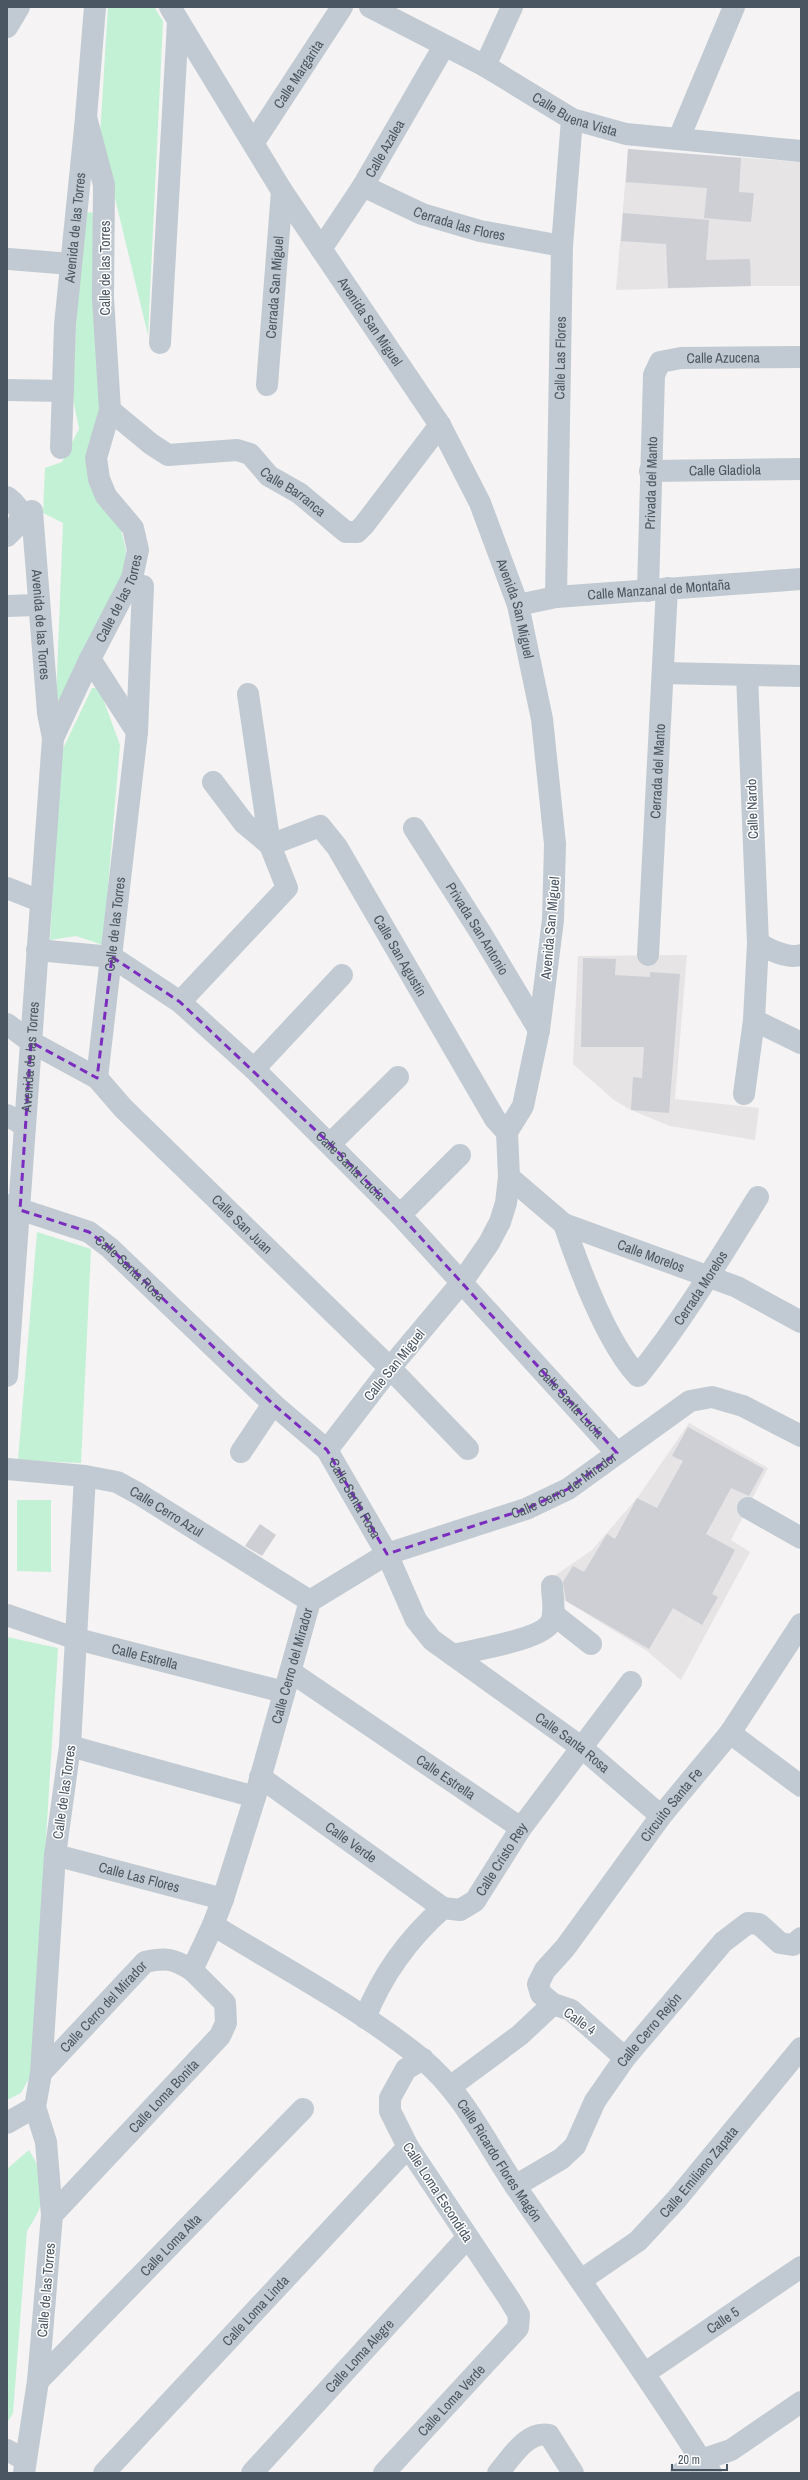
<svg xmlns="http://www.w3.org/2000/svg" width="808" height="2480" font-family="'Archivo Narrow',sans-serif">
<rect width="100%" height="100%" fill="#f5f3f3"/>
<g fill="#e6e4e5">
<polygon points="628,149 801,162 801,286 751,286 616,290"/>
<polygon points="687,955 675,1099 759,1108 755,1140 670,1126 631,1110 614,1100 573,1064 578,956"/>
<polygon points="689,1423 768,1468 731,1540 750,1552 681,1680 647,1651 556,1595 553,1577 592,1550 638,1497"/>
</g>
<g fill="#c3f1d5">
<polygon points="108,7 154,7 163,21 148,335 100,136"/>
<polygon points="81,212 98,213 105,413 92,461 121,530 126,550 124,570 65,698 56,700 63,523 43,513 45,468 62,462 79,429 73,399"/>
<polygon points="92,688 99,688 120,745 103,945 76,936 50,940 61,753"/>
<polygon points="37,1232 91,1249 81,1463 18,1460"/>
<polygon points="17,1500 51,1500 51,1572 17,1571"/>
<polygon points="7,1637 58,1648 31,2075 21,2093 7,2100"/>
<path d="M29,2150C50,2185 48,2198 27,2231L13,2413L7,2423V2169Z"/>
</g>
<g fill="#cdcfd5">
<polygon points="628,149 741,158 739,192 754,193 751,222 704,218 707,188 626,182"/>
<polygon points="623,213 709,220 706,260 750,259 751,286 668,288 666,244 621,241"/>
<polygon points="583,958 616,959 615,975 650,977 650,972 680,974 669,1113 631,1110 633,1077 642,1078 644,1047 581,1047"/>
<polygon points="688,1427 764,1469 749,1496 731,1488 706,1534 735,1550 712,1594 718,1597 702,1625 673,1608 649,1649 566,1601 563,1582 573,1566 584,1572 607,1534 615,1539 637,1498 657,1508 683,1461 672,1456"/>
<polygon points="260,1524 276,1535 262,1556 245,1546"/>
</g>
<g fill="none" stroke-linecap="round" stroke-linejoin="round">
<g stroke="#c1cad2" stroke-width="22">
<path id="s1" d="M170,7L282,191L440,425L480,503L518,605L542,719L555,844L553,920L539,1030L523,1106L507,1132L509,1177L506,1203L500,1222L489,1243L462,1282L390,1368L327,1450"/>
<path id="s2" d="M370,7L485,66L572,119L626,134L801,151"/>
<polyline points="7,27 19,7"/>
<polyline points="485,66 512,7"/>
<polyline points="679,138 734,7"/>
<path id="s3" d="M254,142L342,7"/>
<path id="s4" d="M363,186L422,214L480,231L562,246"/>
<path id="s5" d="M321,249L363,186L444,46"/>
<polyline points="9,259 71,264"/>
<polyline points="160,343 178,22"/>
<path id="s6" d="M267,385L282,191"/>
<polyline points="7,390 63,391"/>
<path id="s7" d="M110,410L151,444L168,455L237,450L250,454L269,476L299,493L346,532H357L364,525L440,425"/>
<path id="s8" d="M61,448L65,325L86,118"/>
<path id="s9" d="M650,471L801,469"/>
<polyline points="7,497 13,502 22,513 17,526 7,536"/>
<path id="s10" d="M32,511L48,713L53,738"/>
<path id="s11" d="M648,591L654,375L660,362L681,358L801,357"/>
<path id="s12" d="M556,597L562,246L572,119"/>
<path id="s13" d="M518,605L556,597L801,579"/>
<polyline points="7,606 38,605"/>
<polyline points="663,673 801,676"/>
<polyline points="248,694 270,845"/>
<polyline points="137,732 143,586"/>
<path id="s14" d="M414,828L482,935L539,1030"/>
<path id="s15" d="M270,845L320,826L337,847L495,1119L507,1132"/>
<polyline points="7,888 40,901"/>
<path d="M758,943C770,950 787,959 801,955"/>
<path id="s16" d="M37,950L112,957L180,1002L254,1069L400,1215L617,1453"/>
<path id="s17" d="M648,955L667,588"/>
<polyline points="180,1002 287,888 270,845 244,823 213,782"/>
<polyline points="754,1020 801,1043"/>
<polyline points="7,1024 31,1042"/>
<polyline points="254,1069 342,975"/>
<path id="s18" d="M97,1078L123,1108L390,1368L468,1449"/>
<polyline points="744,1094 754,1020 758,943 747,675"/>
<polyline points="7,1115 25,1126"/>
<polyline points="330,1144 398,1077"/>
<path id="s19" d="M509,1177L564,1224L737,1287L801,1322"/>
<path id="s20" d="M7,1205L89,1232L110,1248L273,1404L327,1450L387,1554L416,1620L432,1640L581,1747L661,1816"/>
<polyline points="400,1215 460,1155"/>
<path id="s21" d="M564,1224C579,1268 607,1343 638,1376C683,1320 720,1258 758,1197"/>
<polyline points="241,1452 273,1404"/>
<path id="s22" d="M85,1476L117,1482L139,1494L310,1601"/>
<polyline points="748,1508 801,1538"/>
<polyline points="553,1614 591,1644"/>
<path id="s23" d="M7,1615L77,1639L284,1692"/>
<path d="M453,1655C473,1650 542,1640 551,1622C556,1612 552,1597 552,1586"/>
<path id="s24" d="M291,1672L521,1828"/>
<polyline points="730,1733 801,1786"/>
<polyline points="70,1746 255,1797"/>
<path id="s25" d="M260,1777L443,1908"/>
<path id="s26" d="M55,1855L223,1899"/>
<path id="s27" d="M213,1925L223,1899L255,1797L310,1601L387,1554L526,1509L568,1489L690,1401L712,1397L743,1406L801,1436"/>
<path id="s28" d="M365,2018C382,1975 409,1938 443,1908L460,1910L475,1901L521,1828L631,1682"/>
<path id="s29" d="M625,2058L571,2010L553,2004L541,1994L538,1984L545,1970L565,1948L661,1816L730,1733L801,1624"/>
<polyline points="450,2087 520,2035 553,2004"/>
<path id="s30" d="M515,2186L561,2159L575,2146L595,2101L625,2058L723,1942L748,1923L759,1924L780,1943L793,1945L801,1938"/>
<path id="s31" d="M52,2215L220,2036L226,2023L225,2003L192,1970"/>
<path id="s32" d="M581,2280L638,2241L676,2200L801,2048"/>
<path id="s33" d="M645,2373L801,2267"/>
<path id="s34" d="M38,2381L303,2109"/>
<path id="s35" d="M104,2473L408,2147"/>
<path id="s36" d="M252,2473L467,2238"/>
<path id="s37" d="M384,2473L518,2328L519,2315L510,2300L408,2147L390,2111V2098L406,2069L423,2059"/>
<path d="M498,2473C511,2458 527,2430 549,2435L573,2473"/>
<polyline points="681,2473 701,2460 711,2473"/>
</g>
<g stroke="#c1cad2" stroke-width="22">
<path id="s38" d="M31,1042L97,1078L137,732L90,659L132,578L138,550L133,528L106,496L99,479L96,458L110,410L103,298L104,185L86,117L95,7"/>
<path id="s39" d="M7,1376L53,738L90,659"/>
<polyline points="7,1469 85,1476 70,1746 55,1855 41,2073 35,2107 46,2142 52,2215 38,2381 24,2473"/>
<path id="s40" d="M41,2073L145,1962C166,1957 174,1959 192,1970L213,1925C281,1967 361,2009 422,2059C463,2092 487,2145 516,2187C578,2278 642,2367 701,2460L731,2450L801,2402"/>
<polyline points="7,2123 35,2107"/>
<polyline points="7,2450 25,2460"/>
</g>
</g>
<path fill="none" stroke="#7b2cbf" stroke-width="3" stroke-dasharray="8 5" stroke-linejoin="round" d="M112,957L180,1002L330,1144L400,1215L617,1453L568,1489L526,1509L387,1554L327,1450L273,1404L110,1248L89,1232L20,1210L31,1042L97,1078Z"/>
<g text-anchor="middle" stroke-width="3" stroke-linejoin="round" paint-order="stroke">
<g font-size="14" fill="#4a5661" stroke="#fff">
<text dy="5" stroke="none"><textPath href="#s3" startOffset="81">Calle Margarita</textPath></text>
<text dy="5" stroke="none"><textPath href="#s2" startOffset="232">Calle Buena Vista</textPath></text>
<text dy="5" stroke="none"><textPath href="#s5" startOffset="119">Calle Azalea</textPath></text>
<text dy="5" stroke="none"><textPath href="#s4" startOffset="104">Cerrada las Flores</textPath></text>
<text dy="5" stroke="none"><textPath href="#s8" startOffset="221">Avenida de las Torres</textPath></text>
<text transform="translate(105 268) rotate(-90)" y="5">Calle de las Torres</text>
<text dy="5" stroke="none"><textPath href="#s6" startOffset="98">Cerrada San Miguel</textPath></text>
<text dy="5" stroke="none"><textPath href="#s1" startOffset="373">Avenida San Miguel</textPath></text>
<text dy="5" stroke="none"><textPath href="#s12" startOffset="239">Calle Las Flores</textPath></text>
<text dy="5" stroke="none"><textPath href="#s11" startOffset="294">Calle Azucena</textPath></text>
<text dy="5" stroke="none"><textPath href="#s9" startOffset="75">Calle Gladiola</textPath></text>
<text dy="5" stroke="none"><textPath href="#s11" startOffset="108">Privada del Manto</textPath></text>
<text dy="5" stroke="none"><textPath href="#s7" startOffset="214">Calle Barranca</textPath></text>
<text dy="5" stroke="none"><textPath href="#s13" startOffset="142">Calle Manzanal de Montaña</textPath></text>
<text dy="5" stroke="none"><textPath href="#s38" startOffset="578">Calle de las Torres</textPath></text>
<text dy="5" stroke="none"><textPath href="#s1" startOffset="697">Avenida San Miguel</textPath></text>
<text dy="5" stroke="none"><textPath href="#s10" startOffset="114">Avenida de las Torres</textPath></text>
<text dy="5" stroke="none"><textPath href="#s17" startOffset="184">Cerrada del Manto</textPath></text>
<text transform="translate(752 809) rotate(-92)" y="5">Calle Nardo</text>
<text dy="5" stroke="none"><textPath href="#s38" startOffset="230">Calle de las Torres</textPath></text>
<text transform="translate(550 928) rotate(-85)" y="5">Avenida San Miguel</text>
<text dy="5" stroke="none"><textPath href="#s14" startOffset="119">Privada San Antonio</textPath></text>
<text dy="5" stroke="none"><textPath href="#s15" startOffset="206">Calle San Agustín</textPath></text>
<text dy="5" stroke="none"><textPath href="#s39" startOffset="320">Avenida de las Torres</textPath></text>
<text dy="5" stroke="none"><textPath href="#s16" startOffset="393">Calle Santa Lucía</textPath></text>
<text dy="5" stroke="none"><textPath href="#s18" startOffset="206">Calle San Juan</textPath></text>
<text dy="5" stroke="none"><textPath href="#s19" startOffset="165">Calle Morelos</textPath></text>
<text dy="5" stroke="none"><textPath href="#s20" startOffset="141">Calle Santa Rosa</textPath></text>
<text dy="5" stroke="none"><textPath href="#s21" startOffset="278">Cerrada Morelos</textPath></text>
<text transform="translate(394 1365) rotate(-51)" y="5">Calle San Miguel</text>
<text dy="5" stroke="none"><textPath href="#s16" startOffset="717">Calle Santa Lucía</textPath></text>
<text dy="5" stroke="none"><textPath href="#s27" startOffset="619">Calle Cerro del Mirador</textPath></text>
<text dy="5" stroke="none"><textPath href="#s20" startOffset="465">Calle Santa Rosa</textPath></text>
<text dy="5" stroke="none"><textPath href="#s22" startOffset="90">Calle Cerro Azul</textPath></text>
<text dy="5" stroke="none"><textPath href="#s23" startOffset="144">Calle Estrella</textPath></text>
<text dy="5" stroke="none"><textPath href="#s27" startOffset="271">Calle Cerro del Mirador</textPath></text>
<text dy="5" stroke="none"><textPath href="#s20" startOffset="801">Calle Santa Rosa</textPath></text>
<text dy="5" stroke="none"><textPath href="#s24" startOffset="187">Calle Estrella</textPath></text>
<text transform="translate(64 1792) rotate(-82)" y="5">Calle de las Torres</text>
<text dy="5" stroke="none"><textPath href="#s29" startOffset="341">Circuito Santa Fe</textPath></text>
<text dy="5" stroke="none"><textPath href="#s25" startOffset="112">Calle Verde</textPath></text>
<text dy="5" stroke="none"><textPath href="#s28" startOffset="220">Calle Cristo Rey</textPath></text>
<text dy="5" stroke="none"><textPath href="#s26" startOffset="87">Calle Las Flores</textPath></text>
<text dy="5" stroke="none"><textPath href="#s40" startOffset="91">Calle Cerro del Mirador</textPath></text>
<text transform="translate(580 2021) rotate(36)" y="5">Calle 4</text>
<text dy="5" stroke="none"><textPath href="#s30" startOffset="211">Calle Cerro Rejón</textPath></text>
<text dy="5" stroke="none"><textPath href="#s31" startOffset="163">Calle Loma Bonita</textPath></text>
<text dy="5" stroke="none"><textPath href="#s40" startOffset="628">Calle Ricardo Flores Magón</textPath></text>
<text dy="5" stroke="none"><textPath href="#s32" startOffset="161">Calle Emiliano Zapata</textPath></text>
<text transform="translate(438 2192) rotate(57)" y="5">Calle Loma Escondida</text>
<text dy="5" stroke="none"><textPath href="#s34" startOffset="190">Calle Loma Alta</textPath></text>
<text transform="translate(46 2290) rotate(-85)" y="5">Calle de las Torres</text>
<text dy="5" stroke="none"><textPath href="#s35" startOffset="222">Calle Loma Linda</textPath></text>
<text dy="5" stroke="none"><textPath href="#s33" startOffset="94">Calle 5</textPath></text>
<text dy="5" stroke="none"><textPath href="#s36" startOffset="159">Calle Loma Alegre</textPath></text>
<text dy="5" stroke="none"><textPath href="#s37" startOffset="99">Calle Loma Verde</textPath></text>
</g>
</g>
<rect width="808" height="2480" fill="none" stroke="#4a5661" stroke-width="16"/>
<path d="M672 2464v6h55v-6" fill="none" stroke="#4a5661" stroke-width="2"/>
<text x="678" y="2464" font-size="12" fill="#4a5661" stroke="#ffffff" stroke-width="3" paint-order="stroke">20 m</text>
</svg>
